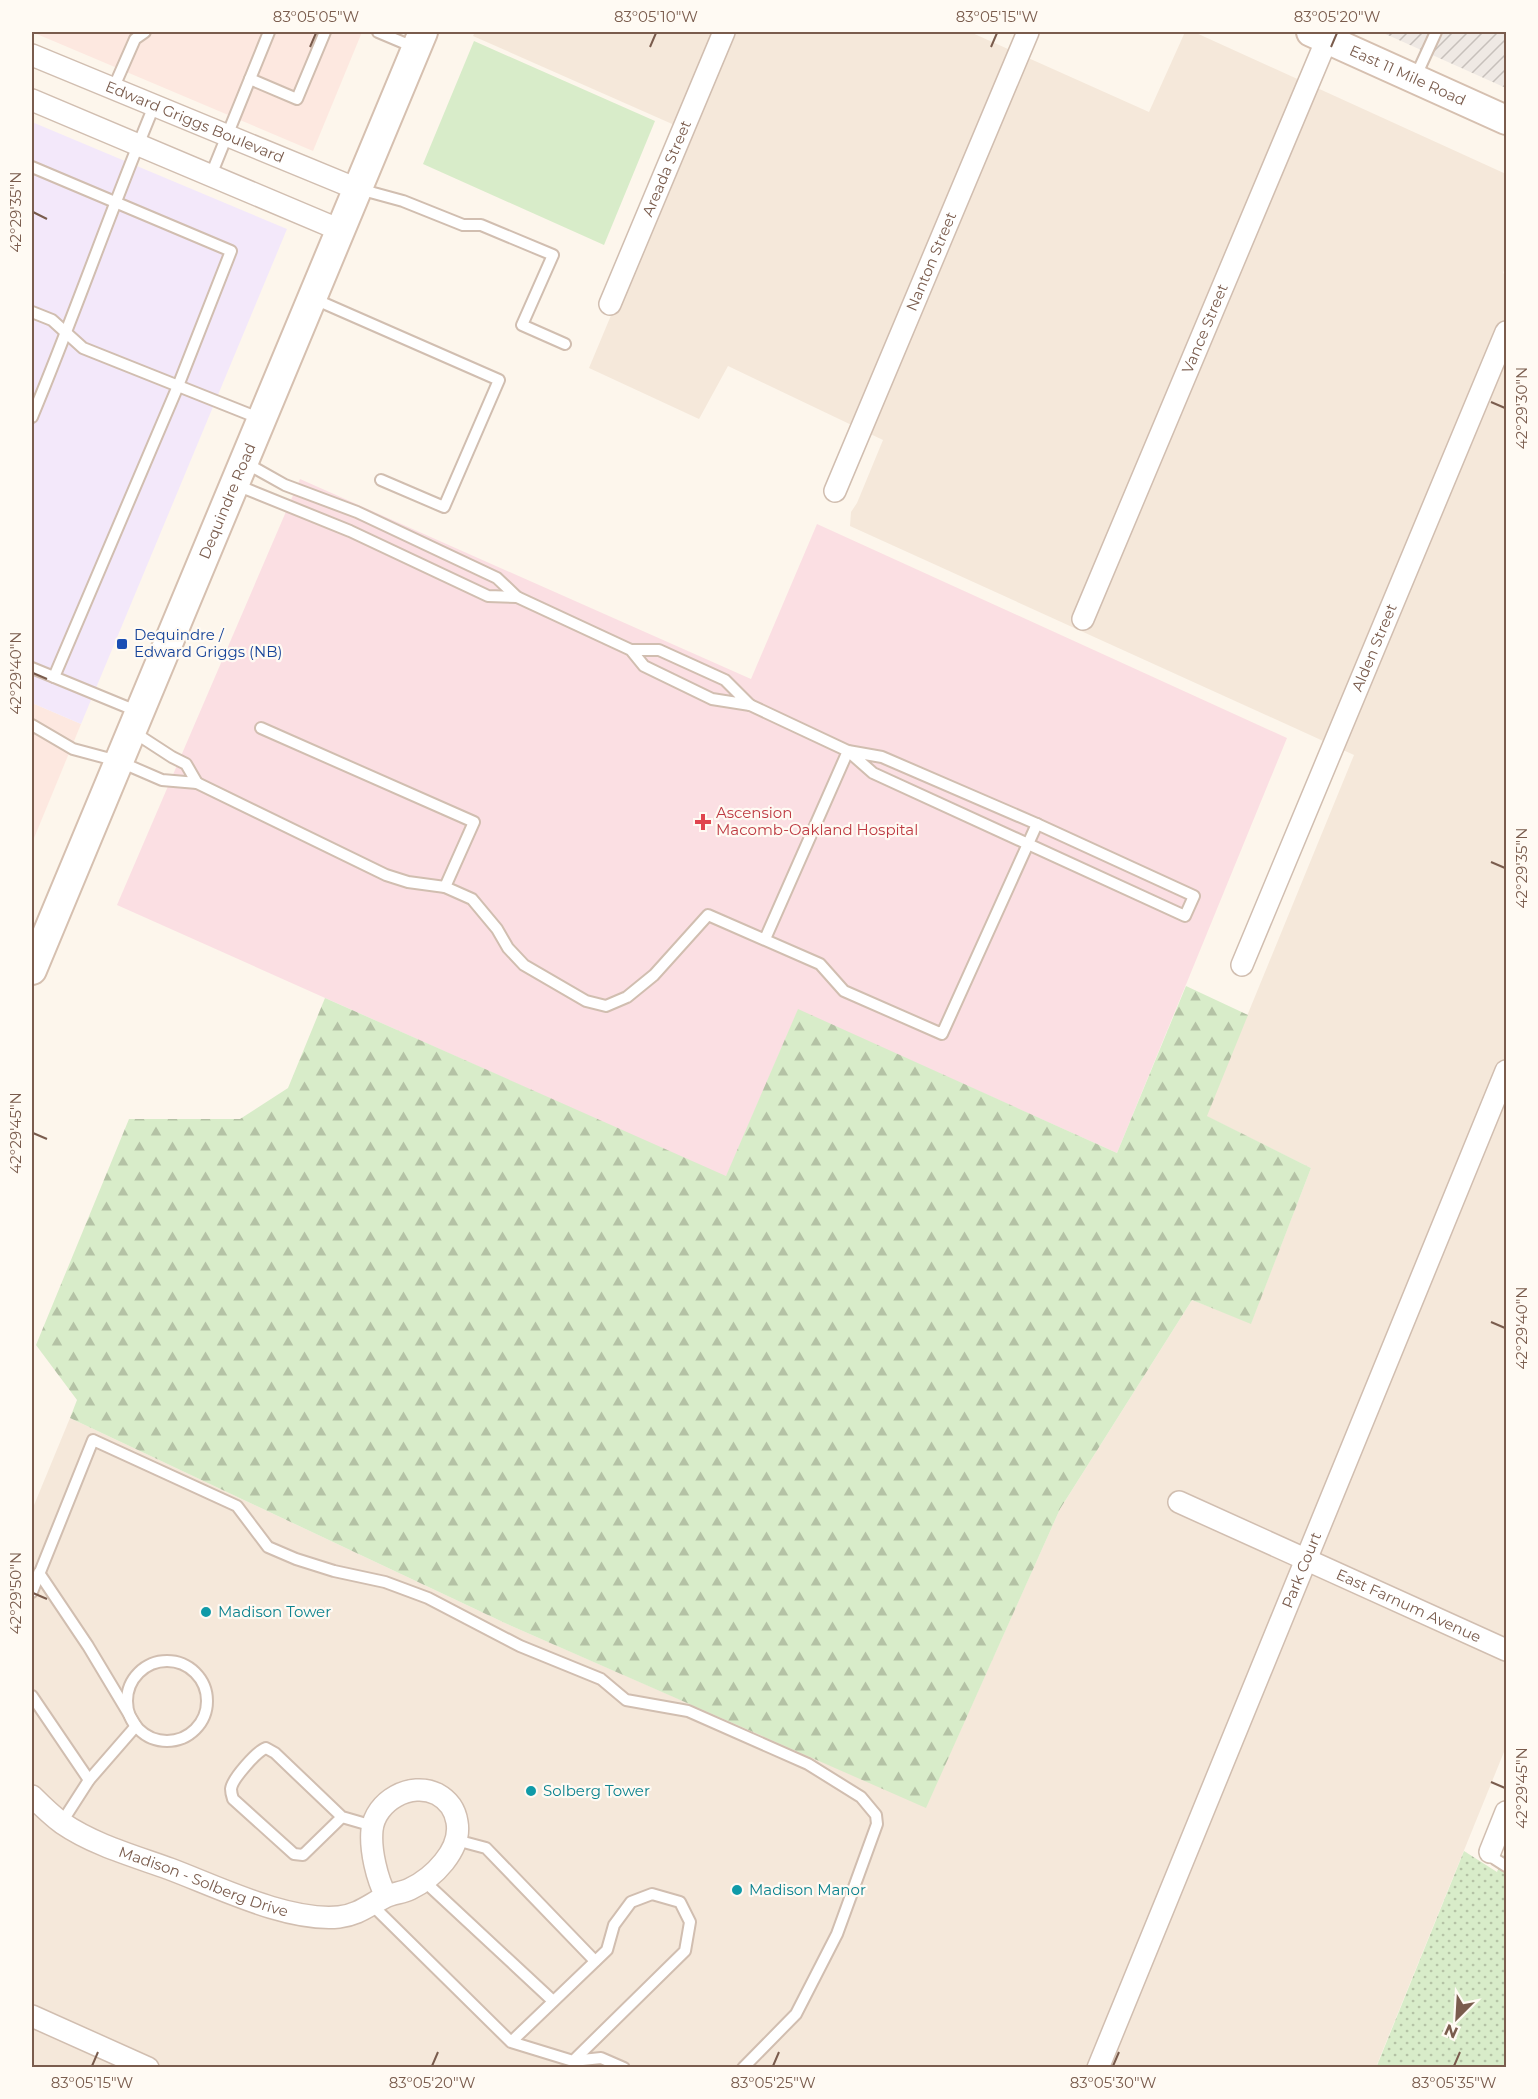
<svg xmlns="http://www.w3.org/2000/svg" width="1538" height="2099" font-family="Montserrat,sans-serif">
<defs>
<pattern id="industrial-furrows" width="10" height="10" patternUnits="userSpaceOnUse" patternTransform="scale(1.5)"><rect width="10" height="10" fill="#efe9e4"/><path d="M-1 1l2-2M0 10L10 0M9 11l2-2" fill="none" stroke="#c7c0bb"/></pattern>
<pattern id="forest-firs" width="22" height="20" patternUnits="userSpaceOnUse" patternTransform="scale(1.5)"><rect width="22" height="20" fill="#d8ecc9"/><path d="M5 1l3.5 6h-7zM16 11l3.5 6h-7z" fill="#b4c2a5"/></pattern>
<pattern id="park-dots" width="8" height="8" patternUnits="userSpaceOnUse" patternTransform="scale(1.5)"><rect width="8" height="8" fill="#d8ecc9"/><path d="M2 2h.1M6 6h.1" fill="none" stroke="#b4c2a5" stroke-width="1.8" stroke-linecap="round"/></pattern>
</defs>
<rect width="100%" height="100%" fill="#fdf6ec"/>
<polygon fill="#f5e8da" points="475,32 970,32 1149,112 1185,32 1194,32 1506,174 1506,265 1503,273 1506,275 1506,1747 1376,2067 32,2068 32,1510 70,1418 507,1624 926,1807 1060,1509 1192,1300 1251,1323 1311,1168 1206,1116 1354,755 850,526 851,512 857,503 883,440 728,366 699,419 589,368 688,131 473,36"/>
<g fill="#fde8e0">
<polygon points="32,32 362,32 313,151"/>
<polygon points="32,703 81,724 32,843"/>
</g>
<polygon fill="url(#industrial-furrows)" points="1381,32 1506,32 1506,88"/>
<polygon fill="#f3e8fa" points="32,122 287,229 81,724 32,703"/>
<polygon fill="#fbdfe3" points="300,479 751,679 817,524 1287,738 1117,1153 798,1010 726,1177 117,905"/>
<polygon fill="#d8ecc9" points="474,41 655,121 604,245 423,164"/>
<polygon fill="url(#forest-firs)" points="1186,986 1248,1015 1207,1116 1311,1168 1251,1324 1192,1300 1060,1509 926,1808 507,1624 70,1418 77,1400 36,1345 129,1119 240,1119 288,1088 325,998 726,1176 798,1009 1117,1153"/>
<polygon fill="url(#park-dots)" points="1506,1849 1506,2067 1376,2068 1464,1851 1497,1872"/>
<g fill="none" stroke-linecap="round" stroke-linejoin="round">
<g stroke="#d1beb0" stroke-width="14">
<g id="service">
<polyline points="378,32 416,48"/>
<polyline points="1415,78 1436,32"/>
<polyline points="250,79 297,99 325,32"/>
<polyline points="113,89 135,39 145,32"/>
<polyline points="32,167 231,251 178,386 54,677"/>
<polyline points="211,175 269,32"/>
<polyline points="359,189 403,201 463,225 481,225 553,255 522,325 565,344"/>
<polyline points="312,298 499,380 444,507 381,480"/>
<polyline points="32,312 52,320 83,348 261,419"/>
<path d="M32,417C75,314 111,209 154,106"/>
<polyline points="244,462 285,485 357,512 497,578 517,597 631,650 644,666 712,699 750,705 725,680 659,650 631,650"/>
<polyline points="234,484 350,531 488,596 517,597"/>
<polyline points="32,668 139,712"/>
<polyline points="750,705 848,751 873,773 1185,916 1194,896 1037,824 882,757 848,751"/>
<polyline points="32,725 73,749 118,761 162,780 197,783 186,764 172,757 132,731"/>
<polyline points="261,728 474,822 445,887"/>
<polyline points="197,783 386,875 408,882 445,887 472,899 497,929 508,948 524,965 586,1001 606,1006 627,997 654,975 708,915 820,964 844,991 942,1034 1037,824"/>
<polyline points="765,939 848,751"/>
<polyline points="39,1573 88,1646 136,1726 89,1780"/>
<polyline points="32,1592 93,1440 237,1506 268,1547 296,1559 334,1571 385,1582 428,1598 520,1646 601,1679 626,1700 688,1711 808,1764 861,1797 876,1815 877,1824 837,1934 796,2014 743,2068"/>
<circle cx="167" cy="1701" r="40"/>
<polyline points="32,1696 89,1780 62,1822"/>
<path d="M342,1817L275,1753L266,1748C257,1751 232,1779 231,1789C231,1792 232,1796 233,1799L294,1854L303,1855L342,1817L373,1826"/>
<polyline points="456,1840 486,1848 595,1961"/>
<polyline points="1490,1852 1495,1859 1506,1866"/>
<polyline points="424,1881 553,2001"/>
<polyline points="372,1905 511,2042 573,2061 685,1951 690,1922 680,1902 652,1894 631,1902 614,1925 607,1950 511,2042"/>
<polyline points="573,2061 601,2058 624,2068"/>
</g>
</g>
<g stroke="#d1beb0" stroke-width="24">
<g id="minor">
<path id="s1" d="M32,55L357,189"/>
<polyline points="32,100 340,230"/>
<path id="s2" d="M610,304L724,32"/>
<path id="s3" d="M835,491L1028,32"/>
<path id="s4" d="M1083,619L1327,39"/>
<path id="s5" d="M1242,965L1506,332"/>
<path id="s6" d="M1179,1502L1506,1650"/>
<path id="s7" d="M32,1796C41,1805 51,1815 62,1823C94,1845 134,1856 170,1869C218,1887 288,1922 339,1917C358,1915 369,1905 385,1897C393,1893 402,1893 410,1889C433,1878 462,1850 457,1822C455,1809 448,1800 437,1794C411,1781 375,1801 372,1830C370,1850 377,1879 386,1896"/>
<polyline points="1490,1852 1506,1812"/>
<polyline points="32,2016 148,2068"/>
<path id="s8" d="M1098,2068L1506,1071"/>
</g>
</g>
<g stroke="#d6c0b0" stroke-width="32">
<g id="secondary">
<path id="s9" d="M1311,32L1506,120"/>
<path id="s10" d="M32,970L423,32"/>
</g>
</g>
<use href="#service" stroke="#fff" stroke-width="10"/>
<use href="#minor" stroke="#fff" stroke-width="21"/>
<use href="#secondary" stroke="#fff" stroke-width="28"/>
</g>
<path fill="none" stroke="#7a5c4d" stroke-width="2" d="M310,47L316,33M650,47L656,33M991,47L997,33M1331,47L1337,33M33,212L47,219M1491,402L1505,408M33,673L47,679M1491,862L1505,868M33,1133L47,1139M1491,1322L1505,1328M33,1593L47,1599M1491,1782L1505,1788M92,2066L98,2052M432,2066L438,2052M773,2066L779,2052M1113,2066L1119,2052M1454,2066L1460,2052"/>
<rect fill="#1a4fb4" stroke="#fffaf3" stroke-width="2" x="116" y="638" width="12" height="12" rx="3"/>
<path fill="#e0444e" stroke="#fffaf3" stroke-width="2" d="M700 813h6v6h6v6h-6v6h-6v-6h-6v-6h6z"/>
<g fill="#0f9aa8" stroke="#fffaf3" stroke-width="2">
<circle cx="206" cy="1612" r="6"/>
<circle cx="531" cy="1791" r="6"/>
<circle cx="737" cy="1890" r="6"/>
</g>
<g text-anchor="middle" stroke-width="4.5" stroke-linejoin="round" paint-order="stroke">
<g font-size="15" fill="#7a5c4d" stroke="#fffaf3">
<text dy="5" stroke="none"><textPath href="#s9" startOffset="106">East 11 Mile Road</textPath></text>
<text dy="5" stroke="none"><textPath href="#s1" startOffset="176">Edward Griggs Boulevard</textPath></text>
<text dy="5" stroke="none"><textPath href="#s2" startOffset="147">Areada Street</textPath></text>
<text dy="5" stroke="none"><textPath href="#s3" startOffset="249">Nanton Street</textPath></text>
<text dy="5" stroke="none"><textPath href="#s4" startOffset="315">Vance Street</textPath></text>
<text dy="5" stroke="none"><textPath href="#s10" startOffset="508">Dequindre Road</textPath></text>
<text dy="5" stroke="none"><textPath href="#s5" startOffset="344">Alden Street</textPath></text>
<text dy="5" stroke="none"><textPath href="#s8" startOffset="538">Park Court</textPath></text>
<text dy="5" stroke="none"><textPath href="#s6" startOffset="252">East Farnum Avenue</textPath></text>
<text dy="5" stroke="none"><textPath href="#s7" startOffset="194">Madison - Solberg Drive</textPath></text>
</g>
<g font-size="15" fill="#164399" stroke="#fffaf3" text-anchor="start">
<text x="134" y="640">Dequindre /<tspan x="134" dy="17">Edward Griggs (NB)</tspan></text>
</g>
<g font-size="15" fill="#be3a42" stroke="#fffaf3" text-anchor="start">
<text x="716" y="818">Ascension<tspan x="716" dy="17">Macomb-Oakland Hospital</tspan></text>
</g>
<g font-size="15" fill="#0d838f" stroke="#fffaf3" text-anchor="start">
<text x="218" y="1617">Madison Tower</text>
<text x="543" y="1796">Solberg Tower</text>
<text x="749" y="1895">Madison Manor</text>
</g>
</g>
<rect width="1538" height="2099" fill="none" stroke="#fffaf3" stroke-width="66"/>
<g transform="translate(1457 2018) rotate(204)" stroke="#fffaf3" stroke-width="4.5" paint-order="stroke">
<path d="M0-4.5L10 22L0 15L-10 22Z" fill="#7a5c4d"/>
<text y="-9" font-size="16" font-weight="bold" text-anchor="middle" fill="#7a5c4d">N</text>
</g>
<rect x="33" y="33" width="1472" height="2033" fill="none" stroke="#7a5c4d" stroke-width="2"/>
<g font-size="15" text-anchor="middle" fill="#7a5c4d">
<text x="316" y="22">83°05'05"W</text>
<text x="656" y="22">83°05'10"W</text>
<text x="997" y="22">83°05'15"W</text>
<text x="1337" y="22">83°05'20"W</text>
<text transform="translate(16 212) rotate(-90)" y="5">42°29'35"N</text>
<text transform="translate(1522 408) rotate(-90)" y="5">42°29'30"N</text>
<text transform="translate(16 673) rotate(-90)" y="5">42°29'40"N</text>
<text transform="translate(1522 868) rotate(-90)" y="5">42°29'35"N</text>
<text transform="translate(16 1133) rotate(-90)" y="5">42°29'45"N</text>
<text transform="translate(1522 1328) rotate(-90)" y="5">42°29'40"N</text>
<text transform="translate(16 1593) rotate(-90)" y="5">42°29'50"N</text>
<text transform="translate(1522 1788) rotate(-90)" y="5">42°29'45"N</text>
<text x="92" y="2088">83°05'15"W</text>
<text x="432" y="2088">83°05'20"W</text>
<text x="773" y="2088">83°05'25"W</text>
<text x="1113" y="2088">83°05'30"W</text>
<text x="1454" y="2088">83°05'35"W</text>
</g>
</svg>
